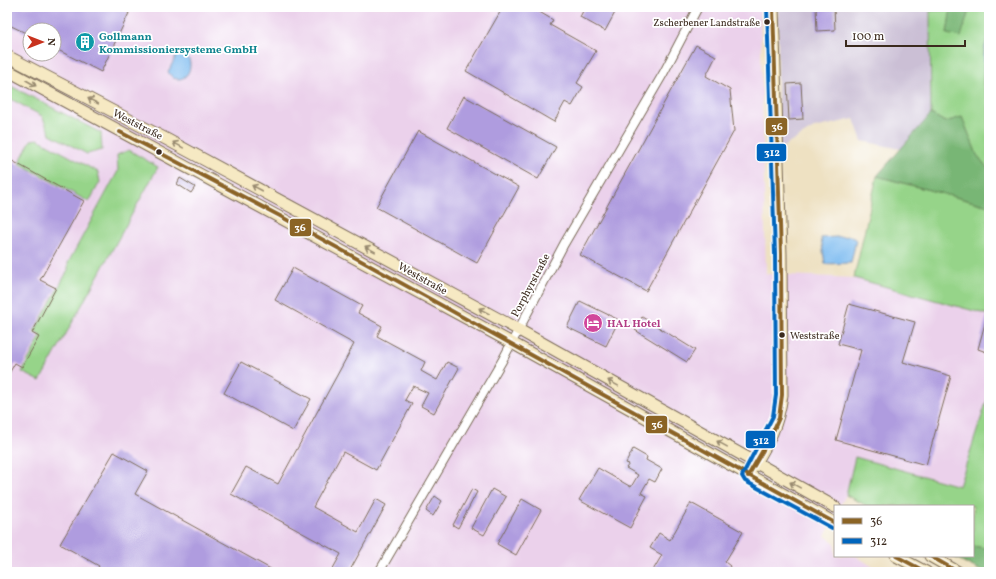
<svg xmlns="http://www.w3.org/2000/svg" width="996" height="579" font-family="Vollkorn,serif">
<rect width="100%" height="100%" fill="#fff"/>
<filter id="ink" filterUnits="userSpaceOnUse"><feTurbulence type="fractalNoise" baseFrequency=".025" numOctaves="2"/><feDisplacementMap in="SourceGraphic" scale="8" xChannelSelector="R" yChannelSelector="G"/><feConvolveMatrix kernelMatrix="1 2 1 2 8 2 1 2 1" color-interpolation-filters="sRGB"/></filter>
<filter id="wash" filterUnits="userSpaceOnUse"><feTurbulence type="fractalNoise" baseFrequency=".012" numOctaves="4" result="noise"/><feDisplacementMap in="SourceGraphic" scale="16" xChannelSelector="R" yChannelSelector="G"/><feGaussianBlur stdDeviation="0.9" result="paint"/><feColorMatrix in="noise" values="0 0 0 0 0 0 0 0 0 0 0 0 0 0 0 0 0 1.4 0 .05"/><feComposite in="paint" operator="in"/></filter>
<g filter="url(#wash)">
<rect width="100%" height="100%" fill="#eee1c2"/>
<path fill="#ebd1eb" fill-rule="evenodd" d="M7,7H760L766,274L854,278L989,315V394L960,486L855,457L846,495L840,506H835V517L825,536L835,543V556H856L881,572H7ZM30,30H54V54H30Z"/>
<polygon fill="#cbbfd5" points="778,7 951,7 951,10 930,11 931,114 901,149 862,141 854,119 814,128 778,150"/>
<g fill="#96d489" stroke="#687f54">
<polygon points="970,7 989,7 989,33 984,49 983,85 989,101 989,170 977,155 962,117 945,122 931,114 930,11 951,10 947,34 960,36"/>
<polygon points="7,84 101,133 102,150 87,154 50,134 42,116 7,97"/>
<polygon points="38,139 98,172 100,182 89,202 19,163 31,140"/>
<polygon points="129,150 158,167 40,381 22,372 41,336 34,332 68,270 68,263 118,171 117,155"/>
<polygon points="877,176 989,206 989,315 854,278"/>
<polygon points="989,394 989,549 973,546 973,506 867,506 846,495 855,457 959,486"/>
</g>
<g fill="#78b675" stroke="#5a704a">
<polygon points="951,7 970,7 961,37 947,34"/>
<polygon points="931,114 945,122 962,117 977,155 989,170 989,206 877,176"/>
<polygon points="973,546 989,549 989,572 983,572 952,556 973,556"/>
</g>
<g fill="#7dbbf0" stroke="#5c7287">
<path d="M989,33V101C981,78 982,55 989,33Z"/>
<path d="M178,52C197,53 192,85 173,78L168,72Z"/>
<polygon points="851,236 856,240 851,263 825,264 821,238"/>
</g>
<g id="blocks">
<g fill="#af9cdf">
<polygon points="7,7 119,7 129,13 101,72 54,48 54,30 30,30 30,35 7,24"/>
<polygon points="503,7 531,7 553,20 550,25 596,51 577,83 583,87 572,106 565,102 554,122 466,71"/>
<polygon points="585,7 618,7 605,31 580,17"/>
<polygon points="816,7 834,7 835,30 817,31"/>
<polygon points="696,45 716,56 706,76 730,90 734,131 646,291 580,255"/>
<polygon points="801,83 803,119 789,120 787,84"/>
<polygon points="464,96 556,147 538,179 447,128"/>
<polygon points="418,131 519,187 477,263 376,207"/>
<polygon points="7,158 84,201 40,280 56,288 32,333 39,337 22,367 15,363 7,377"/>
<polygon points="180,178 195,187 191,193 177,184"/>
<polygon points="293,268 362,306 358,313 382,326 377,336 425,362 421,371 437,380 447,362 459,368 434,413 421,406 428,393 413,386 405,400 412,404 376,470 343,452 313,507 358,532 376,499 386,505 349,572 331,572 341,554 231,494 246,467 278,484 354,344 275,300"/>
<polygon points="580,301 619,320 606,346 567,327"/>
<polygon points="849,304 915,322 903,362 951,376 926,465 836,440 861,350 838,344"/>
<polygon points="987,316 989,316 989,353 978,349"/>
<polygon points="642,317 695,350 687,362 635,330"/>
<polygon points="241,362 311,399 293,431 224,393"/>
<polygon points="633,449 647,457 646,460 662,469 655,482 649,479 641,493 647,496 630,528 579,500 598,468 631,487 638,475 626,468 629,464 626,463"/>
<polygon points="114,452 148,471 135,494 276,572 96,572 99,566 60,544"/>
<polygon points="472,489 477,492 458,528 453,525"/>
<polygon points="492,489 506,497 484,535 471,528"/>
<polygon points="435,496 442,501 433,516 426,511"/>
<polygon points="522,499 541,510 516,555 497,544"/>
<polygon points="691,503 743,532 725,562 730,566 727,572 652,572 662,555 650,548 659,533 670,540"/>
</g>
</g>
</g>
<g filter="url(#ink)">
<use href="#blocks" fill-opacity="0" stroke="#7a6a57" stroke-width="1"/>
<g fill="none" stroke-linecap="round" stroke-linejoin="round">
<g stroke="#7a6a57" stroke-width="10">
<polyline id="street" points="379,572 502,361 564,244 663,74 698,7"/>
</g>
<g stroke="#7a6a57" stroke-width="13">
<g id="secondary">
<polyline points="7,56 166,139 519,330 835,507"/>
<polyline points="7,70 512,343 835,523"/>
<path d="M753,468C769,441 778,426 782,395L781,254L773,7"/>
<polyline points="896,556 926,572"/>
<polyline points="930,556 958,572"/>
</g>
</g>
<use href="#street" stroke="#fff" stroke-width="8"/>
<use href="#secondary" stroke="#f6e9c3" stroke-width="11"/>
<g stroke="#fff" stroke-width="7">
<g id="bus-1">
<polyline points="120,132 280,216 835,523"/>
<polyline points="748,476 770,438 779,418 782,395 781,254 773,7"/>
<polyline points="896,556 926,572"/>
<polyline points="930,556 958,572"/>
</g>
</g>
<g stroke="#fff" stroke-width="7">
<polyline id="bus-2" points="767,7 775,254 776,395 773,416 742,476 745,481 832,528"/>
</g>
<use href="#bus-1" stroke="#8b6425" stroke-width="4"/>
<use href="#bus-2" stroke="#0065bd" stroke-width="4"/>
</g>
<defs><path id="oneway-shaft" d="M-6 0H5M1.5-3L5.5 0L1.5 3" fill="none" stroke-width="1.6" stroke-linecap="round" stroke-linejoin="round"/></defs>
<g stroke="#988a70">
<use href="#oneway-shaft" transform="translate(31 83) rotate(30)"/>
<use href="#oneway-shaft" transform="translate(93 101) rotate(-152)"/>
<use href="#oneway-shaft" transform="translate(178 145) rotate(-151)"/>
<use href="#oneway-shaft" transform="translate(257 188) rotate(-152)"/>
<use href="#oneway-shaft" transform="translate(370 249) rotate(-151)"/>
<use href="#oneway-shaft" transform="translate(484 311) rotate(-151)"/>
<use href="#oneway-shaft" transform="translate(613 383) rotate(-151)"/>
<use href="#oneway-shaft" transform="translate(722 444) rotate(-151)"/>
<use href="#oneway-shaft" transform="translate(795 485) rotate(-151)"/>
</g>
</g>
<defs>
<g id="building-disc" transform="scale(1)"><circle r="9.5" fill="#0f9aa8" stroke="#fff"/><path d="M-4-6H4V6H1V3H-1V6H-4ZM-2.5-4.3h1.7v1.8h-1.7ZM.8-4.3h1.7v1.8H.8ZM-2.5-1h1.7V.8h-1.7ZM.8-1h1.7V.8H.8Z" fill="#fff"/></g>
<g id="hotel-disc" transform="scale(1)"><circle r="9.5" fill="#d1479c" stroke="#fff"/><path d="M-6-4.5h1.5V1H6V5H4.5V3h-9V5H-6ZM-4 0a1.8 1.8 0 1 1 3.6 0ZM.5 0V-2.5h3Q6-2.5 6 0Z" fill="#fff"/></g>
</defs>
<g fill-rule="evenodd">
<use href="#building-disc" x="85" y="42"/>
<use href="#hotel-disc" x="593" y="323"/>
</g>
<g fill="#3b2a1e" stroke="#fff" stroke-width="1.5">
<circle cx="767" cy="22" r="3.5"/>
<circle cx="159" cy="152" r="3.5"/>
<circle cx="782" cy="335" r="3.5"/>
</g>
<g text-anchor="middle" stroke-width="3.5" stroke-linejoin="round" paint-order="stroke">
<g font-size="10" fill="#3b2a1e" stroke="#fff" text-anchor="end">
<text x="760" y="26">Zscherbener Landstraße</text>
<text x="790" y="339" text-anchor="start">Weststraße</text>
</g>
<g font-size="11" font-weight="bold" fill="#0d838f" stroke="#fff" text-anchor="start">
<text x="99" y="40">Gollmann<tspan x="99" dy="13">Kommissioniersysteme GmbH</tspan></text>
</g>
<g font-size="11" fill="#3b2a1e" stroke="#fff">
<text transform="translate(138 124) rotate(27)" y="4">Weststraße</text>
<text transform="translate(423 278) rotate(29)" y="4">Weststraße</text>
<text transform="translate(530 285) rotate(-62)" y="4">Porphyrstraße</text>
</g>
<g font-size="11" font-weight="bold" fill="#b23c85" stroke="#fff" text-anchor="start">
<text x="607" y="327">HAL Hotel</text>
</g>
</g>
<g stroke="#fff" stroke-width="1.5">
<rect x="765" y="117" width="23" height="19" rx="4" fill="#8b6425"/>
<rect x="756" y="143" width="31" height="19" rx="4" fill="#0065bd"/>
<rect x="289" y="218" width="23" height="19" rx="4" fill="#8b6425"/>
<rect x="645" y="415" width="23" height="19" rx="4" fill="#8b6425"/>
<rect x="745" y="430" width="31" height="19" rx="4" fill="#0065bd"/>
</g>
<g font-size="11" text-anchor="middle" font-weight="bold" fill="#fff">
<text x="777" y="130">36</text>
<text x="772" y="156">312</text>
<text x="300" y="231">36</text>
<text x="657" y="428">36</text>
<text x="761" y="444">312</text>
</g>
<rect width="996" height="579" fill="none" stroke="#fff" stroke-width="24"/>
<rect x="834" y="505" width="140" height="52" fill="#ffffff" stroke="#b1aaa5"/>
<rect x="842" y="518" width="20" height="6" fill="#8b6425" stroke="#b1aaa5"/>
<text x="870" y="525" font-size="12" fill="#3b2a1e">36</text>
<rect x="842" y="538" width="20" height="6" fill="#0065bd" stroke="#b1aaa5"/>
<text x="870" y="545" font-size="12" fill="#3b2a1e">312</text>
<g transform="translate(42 42) rotate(90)"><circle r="19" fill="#ffffff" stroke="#b1aaa5"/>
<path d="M0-3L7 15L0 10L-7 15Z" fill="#c8321e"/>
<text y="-6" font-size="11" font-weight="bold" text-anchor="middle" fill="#3b2a1e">N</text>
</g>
<path d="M846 40v6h119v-6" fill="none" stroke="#3b2a1e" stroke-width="2"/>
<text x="852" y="40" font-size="12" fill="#3b2a1e" stroke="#ffffff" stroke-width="3" paint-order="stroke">100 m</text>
</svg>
